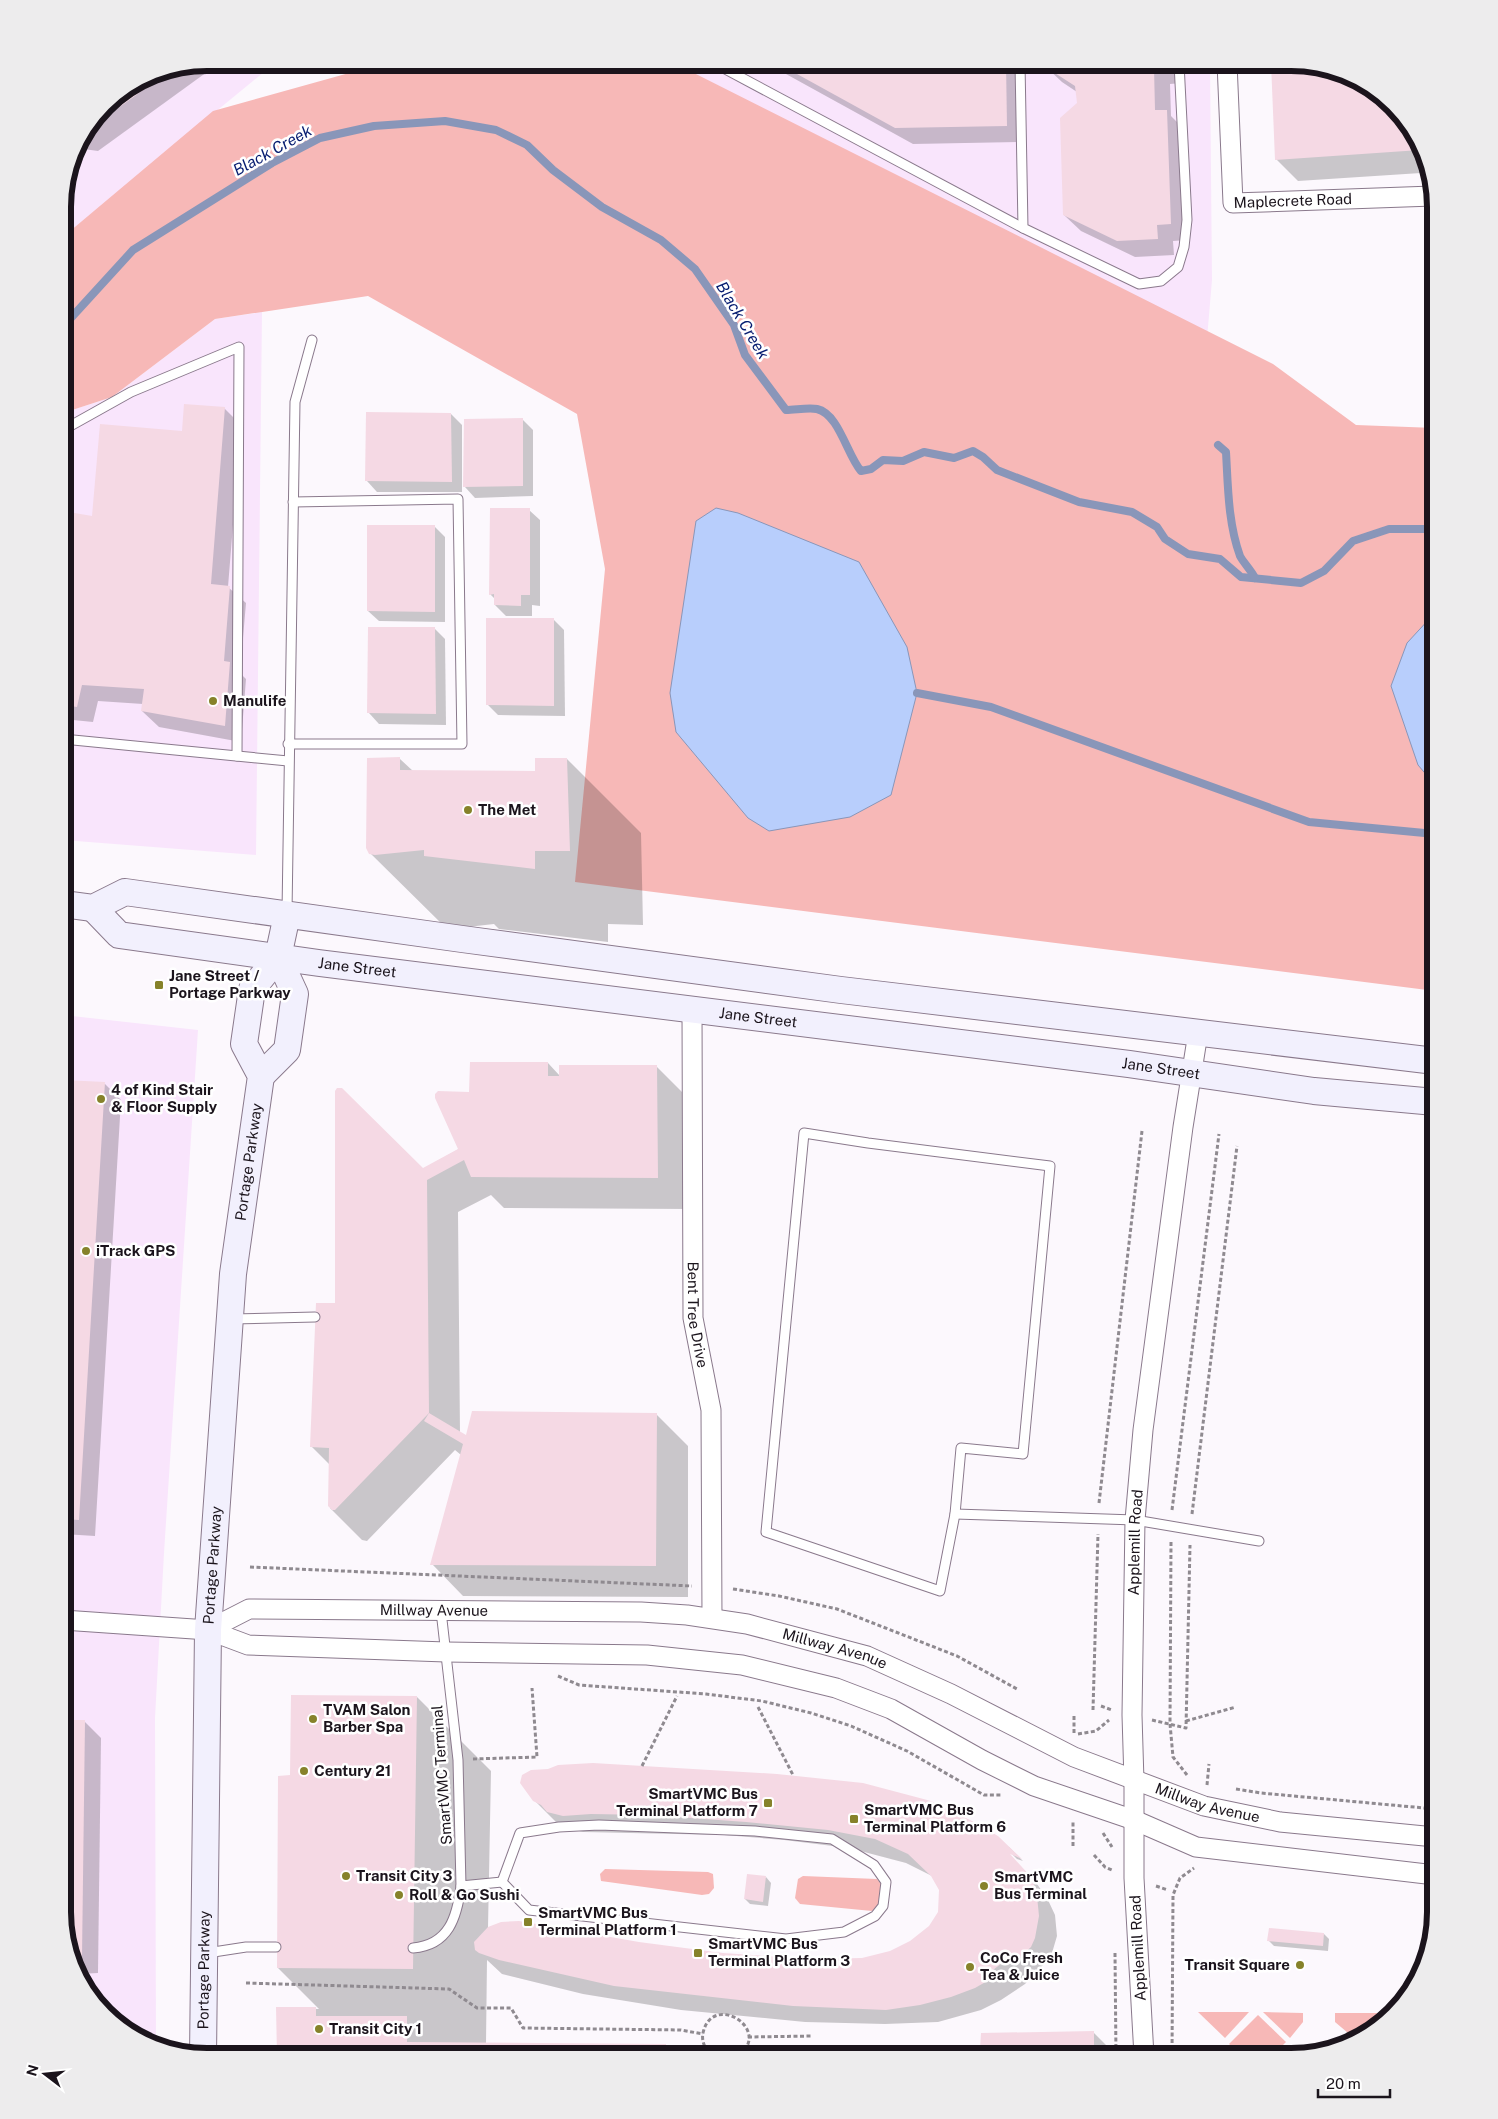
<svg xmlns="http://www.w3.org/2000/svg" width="1498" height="2119" font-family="'Public Sans',sans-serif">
<rect width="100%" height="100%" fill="#fcf8fd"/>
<g fill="#f9e5fc">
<polygon points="207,63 275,63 63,237 63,198 74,151 105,105 152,73"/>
<polygon points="627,63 1210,63 1212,280 1204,374"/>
<polygon points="262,312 256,855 63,840 63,413 112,397 215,319"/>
<polygon points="63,1015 198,1030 164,1553 155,1718 156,2043 134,2037 82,1985 63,1912"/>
</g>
<g fill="#f7b8b7">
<polygon points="385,63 674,63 1273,364 1356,425 1435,428 1435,991 575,882 605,569 577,414 368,296 215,319 112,397 63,413 63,237 213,111"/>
<polygon points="605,1869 708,1872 713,1874 714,1888 709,1894 702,1895 601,1881 600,1874"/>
<polygon points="803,1876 877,1879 881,1884 878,1905 872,1911 800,1904 795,1898 798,1879"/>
<polygon points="1198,2012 1249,2012 1225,2038"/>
<polygon points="1263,2012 1303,2013 1303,2022 1290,2038"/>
<polygon points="1335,2013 1378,2013 1354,2038 1335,2022"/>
<polygon points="1258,2015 1286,2042 1272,2056 1243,2056 1229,2044"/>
</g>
<g fill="#b8cefc" stroke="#8996b9">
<polygon points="716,508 738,513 859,562 907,647 917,693 891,795 850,817 769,831 748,818 676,732 670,693 696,521"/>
<polygon points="1435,616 1435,785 1418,765 1391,686 1407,643 1431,617"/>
</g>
<g fill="#0003">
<polygon points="209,63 207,72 98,151 76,148 105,105 152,73"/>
<polygon points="229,63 249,63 237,71"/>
<polygon points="766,63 1022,63 1023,142 913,144"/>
<polygon points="1045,63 1181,63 1182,83 1170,84 1171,116 1183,128 1187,240 1173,241 1174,255 1135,257 1081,231 1064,215 1078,103 1077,92 1062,82 1045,66"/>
<polygon points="1272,63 1300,63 1364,82 1416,134 1427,175 1421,173 1298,181 1276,159"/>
<polygon points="224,408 241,425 228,587 246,603 240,673 246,679 241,742 159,727 142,711 143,704 98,701 93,722 63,719 63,513 94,517 183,432"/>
<polygon points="451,414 462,425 462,492 377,492 367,481"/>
<polygon points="522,419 533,430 533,496 475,498 465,487"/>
<polygon points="529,510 540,520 540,606 532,605 532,616 506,616 495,605 495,599 490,594"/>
<polygon points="434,526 445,537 445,622 379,621 368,611"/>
<polygon points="554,620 564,630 565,716 498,715 487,704"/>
<polygon points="434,628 445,639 446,725 379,724 369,713"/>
<polygon points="400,759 413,771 536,772 567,759 641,833 643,925 608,924 608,942 499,929 494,924 450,929 445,927 370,853"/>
<polygon points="548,1063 560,1076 656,1066 688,1098 690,1209 504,1208 491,1195 458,1212 460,1433 466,1437 656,1414 688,1446 688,1597 463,1596 432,1564 461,1455 455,1450 367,1541 362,1540 330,1508 330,1465 311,1446 337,1304 423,1169 459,1149 470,1093"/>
<polygon points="63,1081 105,1084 121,1100 95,1536 63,1534 63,1219 64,1190 63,1190"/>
<polygon points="417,1697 491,1771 488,1929 722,1954 811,1960 862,1959 890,1953 911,1942 930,1927 940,1912 940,1890 932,1876 906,1863 849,1848 784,1840 724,1835 583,1832 568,1828 556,1822 534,1800 1009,1847 1023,1861 1017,1859 1006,1848 1004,1850 1035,1881 1048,1900 1055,1915 1057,1936 1052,1953 1045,1963 1025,1984 1001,2000 981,2010 938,2022 885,2024 805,2022 681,2010 583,1994 502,1974 487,1960 486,2044 666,2045 677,2056 278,2056 278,2008 319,2009 278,1968 291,1776"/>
<polygon points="63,1721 84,1721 101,1738 98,1973 79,1974 62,1912"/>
<polygon points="766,1877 771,1883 768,1906 750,1904 745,1899"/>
<polygon points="1324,1934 1329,1939 1328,1951 1274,1946 1269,1941"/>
<polygon points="1093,2032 1115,2054 1115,2056 826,2056 826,2052 982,2050"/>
</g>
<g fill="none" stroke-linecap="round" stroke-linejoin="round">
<g stroke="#8996b9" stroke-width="8">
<path d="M63,324L70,319L133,250L272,163L320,138L374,126L445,121L496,130L527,145L553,170L602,207L661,240L695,269L734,325L745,355L786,410C795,410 809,407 817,409C839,414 847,455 861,471L871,469L883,460L903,461L924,452L954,458L973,451L983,457L997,470L1079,502L1132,512L1157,527L1165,539L1188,554L1220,559L1241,577L1301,583L1324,571L1353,541L1389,529H1435"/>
<path d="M1218,445L1226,452C1228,486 1228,523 1240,556C1243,562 1251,570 1255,578"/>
<polyline points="917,693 991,707 1309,822 1435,834"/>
</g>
</g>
<g fill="#f5d9e4">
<polygon points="777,63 1006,63 1007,126 895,128"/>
<polygon points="1044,63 1166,63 1166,67 1154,68 1155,110 1167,110 1171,224 1157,225 1158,239 1117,241 1063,215 1060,118 1077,103 1075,86 1044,66"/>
<polygon points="1271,63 1300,63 1364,82 1416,134 1420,150 1275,160"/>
<polygon points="171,70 89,129 88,129 105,105 152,73"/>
<polygon points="184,404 225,407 211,584 230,586 224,661 230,662 225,726 141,711 144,689 82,685 77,707 63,705 63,511 92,516 100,424 182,431"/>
<polygon points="366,412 451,413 452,482 365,481"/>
<polygon points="523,418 523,486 463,487 464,419"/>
<polygon points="490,508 530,508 530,595 521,595 521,606 494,605 494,594 489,595"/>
<polygon points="367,525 435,525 435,612 367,611"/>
<polygon points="486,618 554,618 554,706 486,705"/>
<polygon points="368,627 435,627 436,714 367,713"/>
<polygon points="400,757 400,770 535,771 535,758 567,758 570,851 535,851 535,869 424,856 424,850 375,855 369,854 366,848 367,758"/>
<polygon points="470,1062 548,1062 548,1076 559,1076 559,1065 657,1065 658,1178 471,1177 464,1160 427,1180 429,1413 335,1510 332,1510 328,1506 329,1448 310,1447 316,1303 335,1303 335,1091 337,1088 342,1088 423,1168 458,1149 435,1098 435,1094 438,1091 469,1092"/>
<polygon points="63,1080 105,1082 79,1520 63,1519 64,1175 63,1175"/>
<polygon points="472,1411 657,1413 656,1566 430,1565 463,1444 424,1421 429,1413 466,1435"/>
<polygon points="291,1695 417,1696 413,1969 277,1968 278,1776 290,1775"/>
<polygon points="63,1720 85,1720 82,1957 75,1957 62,1912"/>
<polygon points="593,1763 777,1774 863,1783 931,1801 972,1821 998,1836 1022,1859 1010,1854 1032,1878 1037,1896 1039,1916 1035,1938 1031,1947 1016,1961 1006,1960 993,1970 996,1976 975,1988 951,1997 920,2005 886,2010 793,2006 614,1986 499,1960 479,1953 475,1950 474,1942 488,1927 501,1922 519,1921 639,1942 723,1953 811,1959 862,1958 890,1951 910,1941 929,1926 938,1912 939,1890 931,1876 908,1854 875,1839 828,1830 746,1822 649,1815 591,1814 563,1816 547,1812 541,1805 533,1801 520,1783 522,1775 531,1770 548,1769 558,1765"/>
<polygon points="747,1874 766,1876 763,1902 744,1899"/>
<polygon points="1269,1928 1324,1933 1323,1946 1267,1941"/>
<polygon points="276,2007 316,2007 316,2016 407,2016 407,2042 666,2044 666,2056 277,2056"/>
<polygon points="1094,2031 1094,2056 825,2056 825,2050 980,2049 981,2033"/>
</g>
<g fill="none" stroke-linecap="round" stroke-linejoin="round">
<g stroke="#8a798c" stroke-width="11">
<g id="lane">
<polyline points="714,63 1023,228"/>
<polyline points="1020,63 1023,228 1139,284 1161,281 1178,267 1184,247 1187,220 1179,63"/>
<polyline points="63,430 131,392 239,347 237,756"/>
<polyline points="63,739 288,761"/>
<polyline points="288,744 462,744 458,499 293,502"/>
<polyline points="287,912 295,402 312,340"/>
<polygon points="804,1133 868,1143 1050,1166 1023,1454 961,1448 955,1514 940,1591 766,1532"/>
<polyline points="231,1319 315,1317"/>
<polyline points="955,1514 1135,1520 1259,1541"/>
<polyline points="441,1611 458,1760 461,1886 502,1882"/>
<polygon points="599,1825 755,1831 832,1839 874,1865 886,1882 883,1906 875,1916 844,1932 786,1939 529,1910 502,1882 520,1833 559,1827"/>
<path d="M413,1948C449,1945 457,1917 461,1886"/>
<polyline points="207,1953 246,1947 276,1947"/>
</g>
</g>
<g stroke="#8a798c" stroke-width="21">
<g id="street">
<path id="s1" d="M1227,63L1233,203L1433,196"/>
<path id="s2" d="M692,1010L693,1318L711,1410L712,1618"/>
<polyline points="63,1620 208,1630 248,1645 446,1652 647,1655 742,1665 836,1688 891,1709 982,1760 1034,1786 1134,1820 1196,1847 1435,1875"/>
<path id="s3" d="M208,1630L249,1609L641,1612L687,1615L747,1624L867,1656L951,1694L1074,1757L1204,1806L1280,1822L1435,1837"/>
<path id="s4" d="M1144,2056L1134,1878V1781L1132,1715L1135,1520L1143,1430L1183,1127L1198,1033"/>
</g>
</g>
<g stroke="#8a798c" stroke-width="28">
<g id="secondary">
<polyline points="63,904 93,908 125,892 462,939 841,990 1435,1061"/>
<path id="s5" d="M93,908L119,935L319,963L1129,1064L1314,1091L1435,1102"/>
<polyline points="261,1076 287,1050 295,994 278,957"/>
<path id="s6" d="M203,2056L208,1630L233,1274L261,1076L244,1044L252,989L278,957L287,915"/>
</g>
</g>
<g stroke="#8f8a90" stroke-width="3" stroke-dasharray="4 2.5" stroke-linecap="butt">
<polyline points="1099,1503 1142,1131"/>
<polyline points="1172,1510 1219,1134"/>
<polyline points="1192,1514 1237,1146"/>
<polyline points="1171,1542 1170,1724 1173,1757 1187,1775"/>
<polyline points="250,1567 692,1586"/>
<polyline points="733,1589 779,1596 837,1609 957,1656 1017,1689"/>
<polyline points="558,1676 579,1685 706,1694 762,1701 811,1713 851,1726 907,1751 984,1795 1001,1795"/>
<polyline points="1101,1706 1112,1710"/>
<polyline points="758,1707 793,1775"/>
<polyline points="1093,1710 1098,1534"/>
<polyline points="1152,1720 1186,1728 1190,1545"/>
<polyline points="1186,1721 1236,1707"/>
<polyline points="1074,1733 1074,1716"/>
<polyline points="1078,1734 1096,1731 1109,1720"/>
<polyline points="473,1759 537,1757 532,1688"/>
<polyline points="642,1766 677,1696"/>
<polyline points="1207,1785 1209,1764"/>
<polyline points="1236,1789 1261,1793 1435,1809"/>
<polyline points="1103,1833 1112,1847"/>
<polyline points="1073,1846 1073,1821"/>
<polyline points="1094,1855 1105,1867 1112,1870"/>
<polyline points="1156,1886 1168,1890"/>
<polyline points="1115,1953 1116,2056"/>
<polyline points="246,1983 449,1989 477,2008 511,2008 523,2028 681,2030 703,2034"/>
<polyline points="748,2037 812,2036"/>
<path d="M713,2056C706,2051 701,2042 703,2033C712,1991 774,2030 738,2056"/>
<polyline points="1172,2056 1173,1895 1180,1878 1194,1868"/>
</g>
<use href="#lane" stroke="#fff" stroke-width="9"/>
<use href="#street" stroke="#fff" stroke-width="19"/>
<use href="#secondary" stroke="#f2f0fd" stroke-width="26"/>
</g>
<g fill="#86822a" stroke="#fff" stroke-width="2">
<circle cx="213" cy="701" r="5"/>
<circle cx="468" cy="810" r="5"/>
<rect x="154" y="980" width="10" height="10" rx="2.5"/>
<circle cx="101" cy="1099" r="5"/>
<circle cx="86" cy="1251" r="5"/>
<circle cx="313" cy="1719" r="5"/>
<circle cx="304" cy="1771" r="5"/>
<rect x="763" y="1798" width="10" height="10" rx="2.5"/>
<rect x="849" y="1814" width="10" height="10" rx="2.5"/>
<circle cx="346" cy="1876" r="5"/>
<circle cx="984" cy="1886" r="5"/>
<circle cx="399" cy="1895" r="5"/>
<rect x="523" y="1917" width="10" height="10" rx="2.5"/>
<rect x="693" y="1948" width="10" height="10" rx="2.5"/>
<circle cx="1300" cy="1965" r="5"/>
<circle cx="970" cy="1967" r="5"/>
<circle cx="319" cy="2029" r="5"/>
</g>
<g text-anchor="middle" stroke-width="5" stroke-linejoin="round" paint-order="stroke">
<g font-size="15" fill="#1b141c" stroke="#fff">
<text dy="5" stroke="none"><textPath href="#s1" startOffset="200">Maplecrete Road</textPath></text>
<text dy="5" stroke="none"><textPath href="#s5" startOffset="278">Jane Street</textPath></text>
<text dy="5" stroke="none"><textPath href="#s5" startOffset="682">Jane Street</textPath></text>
<text dy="5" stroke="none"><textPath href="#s5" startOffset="1088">Jane Street</textPath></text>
<text dy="5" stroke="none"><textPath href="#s6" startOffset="896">Portage Parkway</textPath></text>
<text dy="5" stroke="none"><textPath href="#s2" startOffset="305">Bent Tree Drive</textPath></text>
<text dy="5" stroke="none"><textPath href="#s4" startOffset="514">Applemill Road</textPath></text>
<text dy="5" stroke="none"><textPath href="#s6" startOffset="491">Portage Parkway</textPath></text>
<text dy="5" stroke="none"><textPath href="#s3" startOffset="231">Millway Avenue</textPath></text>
<text dy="5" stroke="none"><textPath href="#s3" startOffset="636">Millway Avenue</textPath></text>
<text transform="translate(442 1775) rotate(-94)" y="5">SmartVMC Terminal</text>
<text dy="5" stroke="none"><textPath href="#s3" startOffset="1041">Millway Avenue</textPath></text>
<text transform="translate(1138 1948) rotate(-93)" y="5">Applemill Road</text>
<text dy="5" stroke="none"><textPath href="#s6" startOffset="86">Portage Parkway</textPath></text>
</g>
<g font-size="15" font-weight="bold" fill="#1b141c" stroke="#fff" text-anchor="start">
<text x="223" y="706">Manulife</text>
<text x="478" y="815">The Met</text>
<text x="169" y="981">Jane Street /<tspan x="169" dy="17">Portage Parkway</tspan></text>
<text x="111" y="1095">4 of Kind Stair<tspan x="111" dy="17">&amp; Floor Supply</tspan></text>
<text x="96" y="1256">iTrack GPS</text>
<text x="323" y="1715">TVAM Salon<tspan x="323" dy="17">Barber Spa</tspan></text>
<text x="314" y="1776">Century 21</text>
<text x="758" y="1799" text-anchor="end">SmartVMC Bus<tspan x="758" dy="17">Terminal Platform 7</tspan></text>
<text x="864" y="1815">SmartVMC Bus<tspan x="864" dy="17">Terminal Platform 6</tspan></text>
<text x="356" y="1881">Transit City 3</text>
<text x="994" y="1882">SmartVMC<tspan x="994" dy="17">Bus Terminal</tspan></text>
<text x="409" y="1900">Roll &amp; Go Sushi</text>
<text x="538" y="1918">SmartVMC Bus<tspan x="538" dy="17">Terminal Platform 1</tspan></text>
<text x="708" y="1949">SmartVMC Bus<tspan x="708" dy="17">Terminal Platform 3</tspan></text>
<text x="980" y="1963">CoCo Fresh<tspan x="980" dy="17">Tea &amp; Juice</tspan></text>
<text x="1290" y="1970" text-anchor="end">Transit Square</text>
<text x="329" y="2034">Transit City 1</text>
</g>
<g font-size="16" font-style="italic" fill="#061c70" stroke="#fff">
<text transform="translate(272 150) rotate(-29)" y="6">Black Creek</text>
<text transform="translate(743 320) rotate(59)" y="6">Black Creek</text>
</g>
</g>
<path d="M0 0H1498V2119H0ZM207 71H1291A136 136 0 0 1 1427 207V1912A136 136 0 0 1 1291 2048H207A136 136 0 0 1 71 1912V207A136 136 0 0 1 207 71Z" fill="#edeced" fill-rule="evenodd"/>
<path fill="none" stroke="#1b141c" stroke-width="6" d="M207 71H1291A136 136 0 0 1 1427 207V1912A136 136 0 0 1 1291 2048H207A136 136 0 0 1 71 1912V207A136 136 0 0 1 207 71Z"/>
<g transform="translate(45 2074) rotate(286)" stroke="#ffffff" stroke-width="4" paint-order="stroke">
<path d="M0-4L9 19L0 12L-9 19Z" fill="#1b141c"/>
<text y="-8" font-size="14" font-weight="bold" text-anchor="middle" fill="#1b141c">N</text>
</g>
<path d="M1318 2089v8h72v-8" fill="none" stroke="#1b141c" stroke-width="2.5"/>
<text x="1326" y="2089" font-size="15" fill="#1b141c" stroke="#ffffff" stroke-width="4" paint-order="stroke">20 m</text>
</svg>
